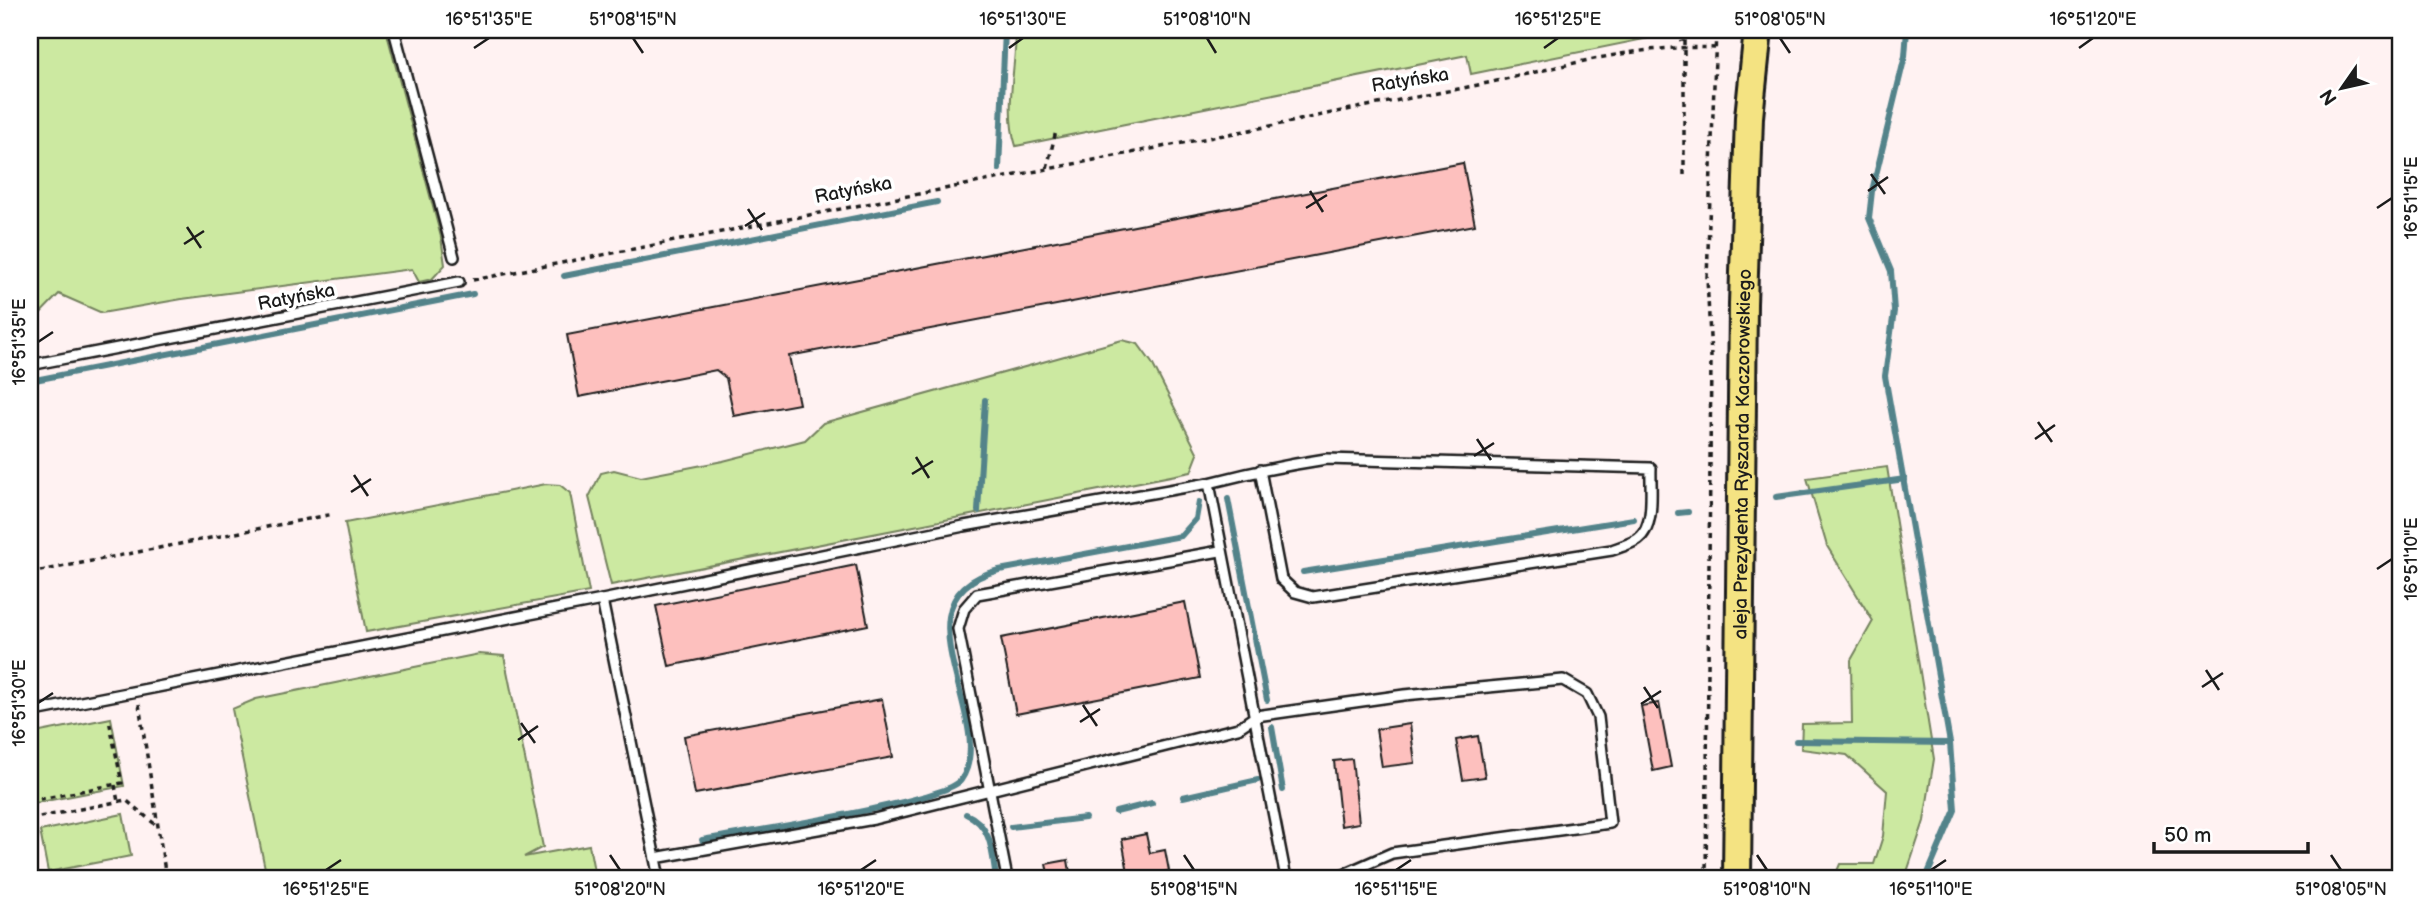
<svg xmlns="http://www.w3.org/2000/svg" width="2430" height="908" font-family="'Balsamiq Sans',sans-serif">
<rect width="100%" height="100%" fill="#fff2f2"/>
<filter id="ink" filterUnits="userSpaceOnUse"><feTurbulence type="fractalNoise" baseFrequency=".0143" numOctaves="2"/><feDisplacementMap in="SourceGraphic" scale="14" xChannelSelector="R" yChannelSelector="G"/><feConvolveMatrix kernelMatrix="1 2 1 2 8 2 1 2 1" color-interpolation-filters="sRGB"/></filter>
<g filter="url(#ink)">
<g fill="#cce9a1" stroke="#74825e" stroke-width="2">
<polygon points="30,30 386,30 441,237 445,265 432,279 419,282 412,269 182,299 102,313 59,294 30,324"/>
<path d="M1016,30H1670L1669,34L1471,74L1467,55L1016,146C1004,109 1016,69 1016,30Z"/>
<polygon points="1122,340 1138,344 1152,363 1198,454 1191,472 611,585 589,497 601,473 614,470 641,477 723,461 805,440 823,423"/>
<polygon points="1887,467 1934,759 1924,821 1905,878 1834,878 1840,864 1874,864 1883,836 1887,791 1847,755 1801,749 1802,724 1852,723 1851,660 1873,621 1827,546 1807,478"/>
<polygon points="546,484 560,485 570,493 589,592 366,632 345,523"/>
<polygon points="479,654 504,656 543,847 524,857 589,845 595,876 267,878 232,709 256,699"/>
<polygon points="111,718 124,786 30,804 30,734"/>
<polygon points="123,814 131,856 48,872 40,831"/>
</g>
<g fill="none" stroke-linecap="round" stroke-linejoin="round">
<g stroke="#53838a" stroke-width="6">
<polyline points="1907,30 1905,56 1872,191 1869,218 1891,271 1894,311 1885,376 1950,743 1955,810 1926,878"/>
<polyline points="999,169 1005,30"/>
<polyline points="564,276 937,202"/>
<polyline points="30,381 473,294"/>
<polyline points="1776,497 1905,479"/>
<polyline points="1228,499 1267,700"/>
<polyline points="978,511 985,400"/>
<polyline points="1678,513 1688,512"/>
<polyline points="1303,572 1634,519"/>
<polyline points="1272,727 1283,790"/>
<polyline points="1796,741 1950,743"/>
<polyline points="1183,797 1258,780"/>
<polyline points="1116,812 1152,803"/>
<path d="M966,814C992,825 992,853 996,878"/>
<polyline points="1011,827 1085,818"/>
<path d="M702,840C739,833 946,802 961,780C1001,723 887,598 999,570L1181,536L1196,519L1199,502"/>
</g>
</g>
<g fill="#fdc0be" stroke="#1c1c1c" stroke-width="2">
<polygon points="1463,163 1475,225 789,356 799,404 734,416 726,378 716,370 579,397 567,335"/>
<polygon points="856,565 868,625 669,666 656,606"/>
<polygon points="1185,602 1200,678 1016,714 1001,638"/>
<polygon points="882,699 893,757 695,794 684,736"/>
<polygon points="1659,703 1671,767 1653,771 1641,706"/>
<polygon points="1410,724 1415,763 1382,767 1376,729"/>
<polygon points="1478,736 1485,777 1463,780 1456,740"/>
<polygon points="1352,759 1359,823 1341,826 1334,761"/>
<polygon points="1146,834 1150,853 1165,850 1169,871 1129,878 1122,839"/>
<polygon points="1068,860 1071,878 1049,878 1046,864"/>
</g>
<g fill="none" stroke-linecap="round" stroke-linejoin="round">
<g stroke="#1c1c1c" stroke-width="14">
<g id="service">
<polyline points="394,30 454,257"/>
<polyline points="30,365 459,282"/>
<path d="M1209,483C1248,473 1286,465 1326,459L1651,468C1650,488 1656,526 1638,539C1631,544 1620,547 1612,550L1313,597L1295,592L1281,579L1260,470"/>
<polyline points="602,600 964,526 1209,483 1286,878"/>
<polyline points="30,712 602,600 659,878"/>
<polyline points="655,858 874,819 1238,728 1256,716 1404,695 1563,680 1587,694 1598,717 1610,823 1392,853 1335,878"/>
<polyline points="1007,878 958,629 964,609 977,594 1220,551"/>
</g>
</g>
<g stroke="#1c1c1c" stroke-width="32">
<g id="primary">
<path id="s1" d="M1737,878L1743,304L1749,117L1758,30"/>
</g>
</g>
<g stroke="#1c1c1c" stroke-width="3.5" stroke-dasharray="5 5" stroke-linecap="butt">
<polyline points="1678,30 1681,41"/>
<polyline points="1684,30 1684,179"/>
<polyline points="1047,168 1056,131"/>
<path d="M473,280L1291,122C1350,108 1409,99 1468,87C1550,71 1631,43 1715,48"/>
<polyline points="30,573 334,514"/>
<polyline points="139,704 166,878"/>
<polyline points="115,785 118,802"/>
<polyline points="30,801 122,783 109,720"/>
<polyline points="30,819 126,800 156,825"/>
<polyline points="1706,878 1711,357 1707,278 1716,30"/>
</g>
<use href="#service" stroke="#fff" stroke-width="9"/>
<use href="#primary" stroke="#f4e382" stroke-width="26"/>
</g>
</g>
<path fill="none" stroke="#1c1c1c" stroke-width="2.5" d="M633,38L643,53M1207,38L1216,53M1780,38L1790,53M474,48L489,38M1009,48L1023,38M1544,48L1558,38M2079,48L2093,38M1871,174L1885,194M1310,191L1323,212M1868,191L1888,177M1306,208L1327,195M2377,208L2392,198M748,209L762,230M745,226L765,213M187,227L201,248M184,244L204,231M38,342L53,332M2038,422L2052,442M1477,439L1491,460M2035,439L2055,425M1474,456L1494,443M916,457L929,478M912,474L933,461M354,475L368,496M351,492L371,479M2377,569L2392,559M2206,670L2219,690M1644,687L1658,708M2202,687L2223,673M38,703L53,693M1641,704L1661,691M1083,705L1097,726M1080,722L1100,709M521,723L535,743M518,740L538,726M610,855L620,870M1184,855L1194,870M1757,855L1767,870M2331,855L2341,870M326,870L341,860M861,870L876,860M1396,870L1411,860M1931,870L1946,860"/>
<g text-anchor="middle" stroke-width="7" stroke-linejoin="round" paint-order="stroke">
<g font-size="19" fill="#1c1c1c" stroke="#fff">
<text transform="translate(1410 79) rotate(-9)" y="7">Ratyńska</text>
<text transform="translate(853 189) rotate(-11)" y="7">Ratyńska</text>
<text transform="translate(296 296) rotate(-11)" y="7">Ratyńska</text>
<text dy="7" stroke="none"><textPath href="#s1" startOffset="424">aleja Prezydenta Ryszarda Kaczorowskiego</textPath></text>
</g>
</g>
<rect width="2430" height="908" fill="none" stroke="#fff" stroke-width="77"/>
<g transform="translate(2342 88) rotate(236)" stroke="#ffffff" stroke-width="5" paint-order="stroke">
<path d="M0-5L12 26L0 18L-12 26Z" fill="#1c1c1c"/>
<text y="-10" font-size="19" font-weight="bold" text-anchor="middle" fill="#1c1c1c">N</text>
</g>
<path d="M2154 842v10h154v-10" fill="none" stroke="#1c1c1c" stroke-width="3.5"/>
<text x="2164" y="842" font-size="21" fill="#1c1c1c" stroke="#ffffff" stroke-width="5" paint-order="stroke">50 m</text>
<rect x="38" y="38" width="2354" height="832" fill="none" stroke="#1c1c1c" stroke-width="2.5"/>
<g font-size="18" text-anchor="middle" fill="#1c1c1c">
<text x="489" y="25">16°51'35"E</text>
<text x="633" y="25">51°08'15"N</text>
<text x="1023" y="25">16°51'30"E</text>
<text x="1207" y="25">51°08'10"N</text>
<text x="1558" y="25">16°51'25"E</text>
<text x="1780" y="25">51°08'05"N</text>
<text x="2093" y="25">16°51'20"E</text>
<text transform="translate(2411 198) rotate(-90)" y="6">16°51'15"E</text>
<text transform="translate(19 342) rotate(-90)" y="6">16°51'35"E</text>
<text transform="translate(2411 559) rotate(-90)" y="6">16°51'10"E</text>
<text transform="translate(19 703) rotate(-90)" y="6">16°51'30"E</text>
<text x="326" y="895">16°51'25"E</text>
<text x="620" y="895">51°08'20"N</text>
<text x="861" y="895">16°51'20"E</text>
<text x="1194" y="895">51°08'15"N</text>
<text x="1396" y="895">16°51'15"E</text>
<text x="1767" y="895">51°08'10"N</text>
<text x="1931" y="895">16°51'10"E</text>
<text x="2341" y="895">51°08'05"N</text>
</g>
</svg>
